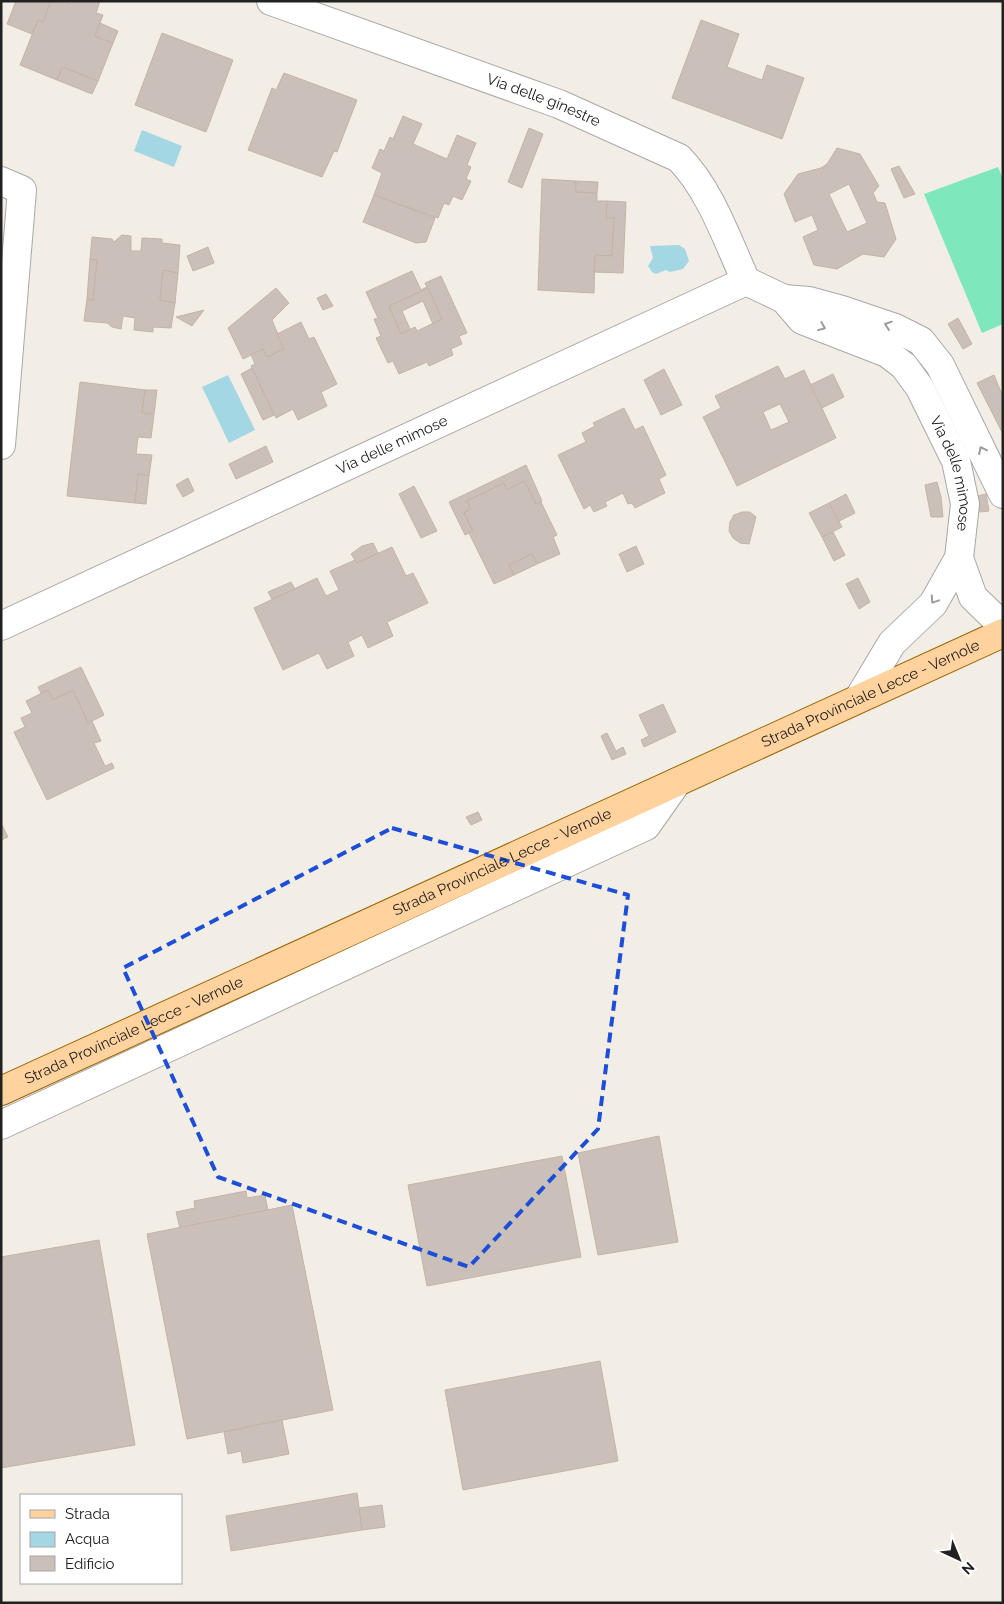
<svg xmlns="http://www.w3.org/2000/svg" width="1004" height="1604" font-family="Raleway,sans-serif">
<rect width="100%" height="100%" fill="#f2eee6"/>
<polygon fill="#7ee8bb" points="998,167 1003,179 1003,324 982,333 924,194"/>
<g fill="#a3d7e3">
<polygon points="142,130 182,146 174,167 134,151"/>
<polygon points="679,245 685,249 689,261 683,269 670,272 666,270 656,274 652,272 648,266 653,258 650,246"/>
<polygon points="228,375 255,430 229,443 202,387"/>
</g>
<g fill="#cac0b9" stroke="#c5b3a7" fill-rule="evenodd">
<polygon points="16,1 51,1 43,22 38,20 32,34 7,24"/>
<polygon points="51,1 65,1 73,4 74,1 100,1 96,13 103,15 95,36 113,43 98,81 62,67 57,80 20,65 38,20 43,22"/>
<polygon points="701,20 739,34 727,67 762,80 767,65 804,78 782,139 672,98"/>
<polygon points="100,23 118,31 113,43 95,36"/>
<polygon points="162,33 233,60 206,132 135,105"/>
<polygon points="62,67 98,81 92,94 57,80"/>
<polygon points="284,73 357,100 337,152 334,151 322,177 248,150 272,88 276,90"/>
<polygon points="403,116 422,124 413,144 447,159 457,135 476,143 467,165 471,167 466,179 471,181 462,200 453,196 449,205 444,203 438,218 374,195 382,173 372,168 380,149 384,151 390,137 393,139"/>
<polygon points="529,128 543,134 522,188 508,182"/>
<path d="M837,148L860,154L879,186L873,193L877,202L885,203L896,239L884,257L863,254L837,269L814,265L803,237L818,230L812,215L795,222L784,194L798,174L821,168L827,164ZM849,184L867,223L847,232L829,194Z"/>
<polygon points="899,166 915,194 904,198 891,169"/>
<polygon points="542,179 576,181 576,192 597,193 597,201 607,201 606,218 614,218 612,256 595,255 594,293 538,290"/>
<polygon points="576,181 598,182 597,193 576,192"/>
<polygon points="374,195 435,218 426,242 416,243 363,222"/>
<polygon points="607,201 626,202 623,273 594,272 595,255 612,256 614,218 606,218"/>
<polygon points="122,235 131,236 131,251 141,251 142,238 162,239 162,243 180,245 178,273 163,270 160,300 175,303 171,328 153,327 153,332 134,330 135,318 123,316 121,329 112,327 107,323 84,321 87,299 93,300 97,260 90,259 92,237 112,239 114,242"/>
<polygon points="208,247 214,263 193,271 187,256"/>
<polygon points="90,259 97,260 93,300 87,299"/>
<polygon points="163,270 178,273 175,303 160,300"/>
<path d="M412,271L421,290L427,287L425,283L441,276L467,333L459,336L462,344L451,349L453,355L429,366L427,362L399,374L393,361L388,363L376,338L381,336L374,319L378,318L366,292ZM428,288L442,319L417,331L415,327L401,334L389,306Z"/>
<polygon points="276,288 289,303 272,320 284,349 267,357 263,349 243,359 228,328"/>
<polygon points="428,288 442,319 433,324 423,301 402,311 410,329 401,334 389,306"/>
<polygon points="326,294 333,306 323,310 317,298"/>
<polygon points="204,310 192,326 176,317"/>
<polygon points="958,318 972,344 963,349 948,324"/>
<polygon points="301,322 309,339 314,337 337,384 321,392 327,406 298,420 293,409 276,418 251,366 255,364 251,355 263,349 267,357 284,349 277,334"/>
<path d="M778,366L785,379L804,370L836,438L737,486L703,417L721,408L715,396ZM780,404L789,422L771,430L763,412Z"/>
<polygon points="252,368 274,415 263,420 241,374"/>
<polygon points="664,369 682,405 661,415 644,380"/>
<polygon points="833,374 844,397 822,408 810,385"/>
<polygon points="994,375 1003,397 1003,434 977,383"/>
<polygon points="80,382 145,390 142,413 154,414 151,438 138,437 136,454 152,455 149,476 138,474 135,503 67,496"/>
<polygon points="145,390 157,390 154,414 142,413"/>
<polygon points="624,408 635,430 643,426 666,475 659,479 665,493 635,508 632,503 628,504 623,493 605,502 607,506 594,512 590,505 584,509 558,455 586,442 582,433 595,426 593,423"/>
<polygon points="266,446 273,462 236,479 229,464"/>
<polygon points="526,465 542,501 536,504 524,481 507,490 504,483 467,501 471,509 464,513 473,531 465,535 449,502"/>
<polygon points="138,474 149,476 146,504 135,503"/>
<polygon points="188,478 194,491 183,497 176,485"/>
<polygon points="524,481 536,504 541,502 557,535 553,537 560,554 537,564 532,554 509,565 514,575 494,584 469,533 473,531 464,513 471,509 467,501 504,483 507,490"/>
<polygon points="937,482 941,497 943,517 931,517 925,485"/>
<polygon points="414,486 437,531 421,538 399,494"/>
<polygon points="846,494 855,513 839,521 829,503"/>
<polygon points="986,494 989,511 980,512 977,496"/>
<polygon points="829,503 842,527 822,537 809,513"/>
<polygon points="742,512 750,512 756,517 749,544 740,543 733,538 729,531 730,522 734,515"/>
<polygon points="833,532 845,555 834,561 822,537"/>
<polygon points="373,543 378,553 357,563 351,554 362,546"/>
<polygon points="636,546 644,564 627,572 619,554"/>
<polygon points="392,547 406,576 413,573 428,603 387,622 393,636 368,648 362,635 348,642 354,656 327,669 319,653 283,670 254,608 317,578 326,596 339,590 330,571 355,560 357,563"/>
<polygon points="532,554 537,564 514,575 509,565"/>
<polygon points="858,578 870,602 859,609 846,584"/>
<polygon points="291,582 295,589 272,599 268,592"/>
<polygon points="81,667 104,715 88,723 73,690 53,700 48,690 41,693 38,687"/>
<polygon points="48,690 53,700 73,690 88,723 92,721 101,741 94,743 105,766 112,763 114,768 47,800 14,732 25,727 21,718 32,713 26,701"/>
<polygon points="663,704 676,732 644,747 641,740 649,736 639,715"/>
<polygon points="607,733 616,751 623,747 626,754 612,760 601,736"/>
<polygon points="478,812 482,820 471,825 466,817"/>
<polygon points="1,823 8,837 1,840"/>
<polygon points="659,1136 678,1242 598,1255 578,1153"/>
<polygon points="562,1156 581,1257 427,1286 408,1185"/>
<polygon points="246,1191 247,1198 265,1195 268,1211 180,1228 176,1212 195,1208 194,1201"/>
<polygon points="292,1205 333,1410 187,1439 147,1234"/>
<polygon points="99,1240 135,1445 1,1468 1,1257"/>
<polygon points="600,1361 618,1461 463,1490 445,1390"/>
<polygon points="282,1420 289,1454 243,1463 241,1451 228,1454 224,1432"/>
<polygon points="357,1493 362,1530 231,1551 226,1516"/>
<polygon points="382,1505 385,1527 362,1530 359,1508"/>
</g>
<g fill="none" stroke-linecap="round" stroke-linejoin="round">
<g stroke="#a8a8a8" stroke-width="30">
<g id="minor">
<path id="s1" d="M271,1L559,104L679,158C711,191 727,240 746,281"/>
<polyline points="1,181 22,190 1,445"/>
<path id="s2" d="M746,281L784,299L802,320L887,353L904,366L920,388L956,461L965,504L959,558L933,604L892,643L859,698"/>
<polyline points="784,299 809,301 842,310 895,328 921,341 940,365 1003,494"/>
<polyline points="959,558 973,597 1003,626"/>
<path id="s3" d="M1,626L746,281"/>
<polyline points="1,1125 646,826 677,782"/>
</g>
</g>
<g stroke="#9d6400" stroke-width="30">
<g id="major">
<path id="s4" d="M1,1091L1003,633"/>
</g>
</g>
<use href="#minor" stroke="#fff" stroke-width="28"/>
<use href="#major" stroke="#ffd29e" stroke-width="28"/>
</g>
<defs><path id="oneway-chevron" d="M-2-3.5L2.5 0L-2 3.5" fill="none" stroke-width="1.6" stroke-linecap="round" stroke-linejoin="round" transform="scale(1.25)"/></defs>
<g stroke="#9b9b9b">
<use href="#oneway-chevron" transform="translate(888 325) rotate(-161)"/>
<use href="#oneway-chevron" transform="translate(822 327) rotate(22)"/>
<use href="#oneway-chevron" transform="translate(982 450) rotate(-116)"/>
<use href="#oneway-chevron" transform="translate(934 600) rotate(124)"/>
</g>
<path fill="none" stroke="#1d4ed8" stroke-width="4" stroke-dasharray="10 6" stroke-linejoin="round" d="M392,828L628,895L598,1129L469,1267L218,1177L123,968Z"/>
<g text-anchor="middle" stroke-width="4.5" stroke-linejoin="round" paint-order="stroke">
<g font-size="15" fill="#212121" stroke="#fff">
<text dy="5" stroke="none"><textPath href="#s1" startOffset="290">Via delle ginestre</textPath></text>
<text dy="5" stroke="none"><textPath href="#s3" startOffset="431">Via delle mimose</textPath></text>
<text dy="5" stroke="none"><textPath href="#s2" startOffset="302">Via delle mimose</textPath></text>
<text dy="5" stroke="none"><textPath href="#s4" startOffset="956">Strada Provinciale Lecce - Vernole</textPath></text>
<text dy="5" stroke="none"><textPath href="#s4" startOffset="551">Strada Provinciale Lecce - Vernole</textPath></text>
<text dy="5" stroke="none"><textPath href="#s4" startOffset="146">Strada Provinciale Lecce - Vernole</textPath></text>
</g>
</g>
<rect width="1004" height="1604" fill="none" stroke="#212121" stroke-width="5"/>
<rect x="20" y="1494" width="162" height="90" fill="#ffffff" stroke="#a6a6a6"/>
<rect x="30" y="1510" width="25" height="8" fill="#ffd29e" stroke="#a6a6a6"/>
<text x="65" y="1519" font-size="15" fill="#212121">Strada</text>
<rect x="30" y="1532" width="25" height="15" fill="#a3d7e3" stroke="#a6a6a6"/>
<text x="65" y="1544" font-size="15" fill="#212121">Acqua</text>
<rect x="30" y="1556" width="25" height="15" fill="#cac0b9" stroke="#a6a6a6"/>
<text x="65" y="1569" font-size="15" fill="#212121">Edificio</text>
<g transform="translate(959 1559) rotate(136)" stroke="#ffffff" stroke-width="4" paint-order="stroke">
<path d="M0-4L9 19L0 12L-9 19Z" fill="#212121"/>
<text y="-8" font-size="14" font-weight="bold" text-anchor="middle" fill="#212121">N</text>
</g>
</svg>
